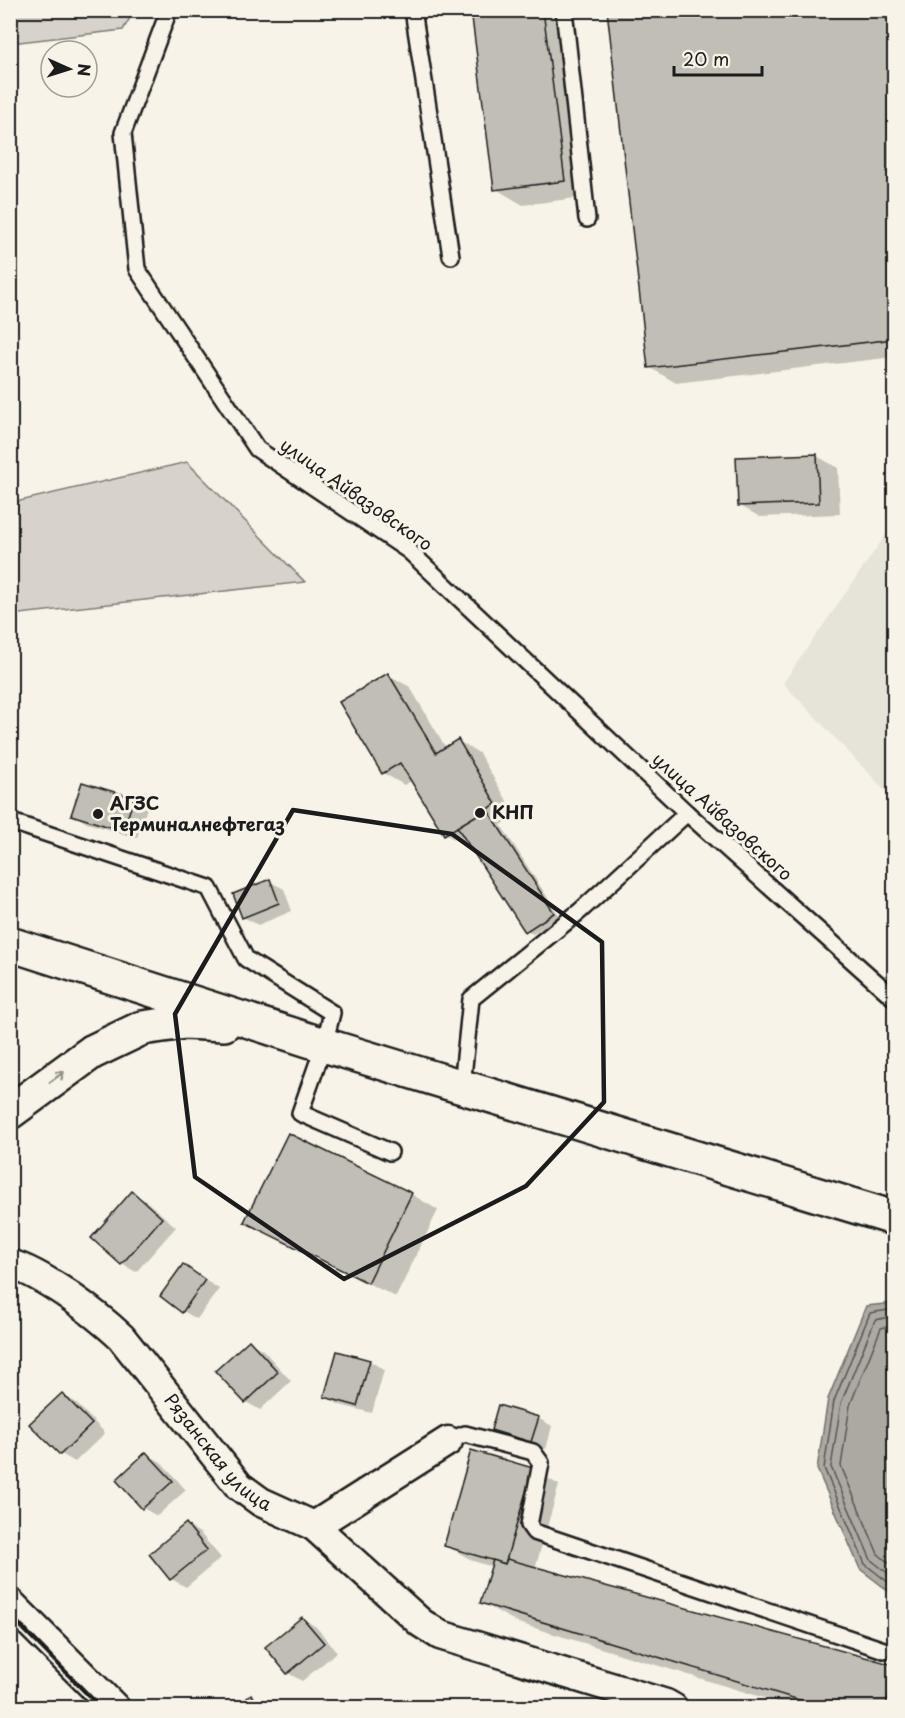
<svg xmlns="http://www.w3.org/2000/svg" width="905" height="1718" font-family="'Playpen Sans',sans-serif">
<rect width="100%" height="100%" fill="#f7f3e8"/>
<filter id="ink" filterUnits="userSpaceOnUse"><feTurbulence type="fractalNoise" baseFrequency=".0167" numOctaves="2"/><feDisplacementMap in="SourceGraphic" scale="12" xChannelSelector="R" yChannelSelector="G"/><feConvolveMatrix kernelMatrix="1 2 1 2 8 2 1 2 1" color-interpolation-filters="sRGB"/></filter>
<g filter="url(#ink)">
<polygon fill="#e6e3d9" points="894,523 894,800 783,683"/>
<g fill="#d7d3cb" stroke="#7a7874" stroke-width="1.5">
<polygon points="10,11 11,10 134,11 123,30 11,43"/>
<polygon points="187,462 305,582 11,615 11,503"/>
</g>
<polygon fill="#aca9a2" stroke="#72716c" stroke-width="1.5" points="894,1303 894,1595 860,1569 817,1469 828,1399 866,1306"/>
<g fill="#0003">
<polygon points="473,10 567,10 591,196 523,205 496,189"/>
<polygon points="608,10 894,10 894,357 676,383 649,367"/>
<polygon points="817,456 838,468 840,514 760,517 739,505 738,458"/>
<polygon points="388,675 410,687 446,748 458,741 479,753 516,816 501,825 560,917 533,934 526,931 470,844 467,846 445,834 413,780 404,785 383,773"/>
<polygon points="133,800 147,808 137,838 87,823 72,814"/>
<polygon points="269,881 284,889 292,911 258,925 243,917"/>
<polygon points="132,1193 146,1201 176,1227 136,1272 122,1264"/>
<polygon points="411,1194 438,1210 396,1297 273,1237 246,1222"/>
<polygon points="183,1266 219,1289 197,1319 183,1311"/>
<polygon points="249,1342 263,1350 291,1381 260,1410 246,1402"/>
<polygon points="370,1361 384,1370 372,1413 340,1405 326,1397"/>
<polygon points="62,1394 76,1403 105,1433 75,1462 61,1454"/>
<polygon points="538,1418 552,1426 546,1449 507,1438 493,1430"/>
<polygon points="146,1454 161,1462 186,1490 157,1516 143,1508"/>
<polygon points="532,1469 559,1485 535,1569 894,1667 894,1708 797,1708 518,1623 481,1602 493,1567 473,1561 446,1545"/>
<polygon points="186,1525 200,1533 221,1558 186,1587 171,1579 151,1554"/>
<polygon points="302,1618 316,1627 337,1652 302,1681 288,1673"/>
<polygon points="252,1696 266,1704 269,1708 239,1708"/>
</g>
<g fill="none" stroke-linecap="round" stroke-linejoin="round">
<g stroke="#565452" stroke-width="1.5">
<polyline points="894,1309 870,1313 834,1401 824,1468 865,1564 894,1587"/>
<polyline points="894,1316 875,1320 841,1403 831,1467 871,1560 894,1578"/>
<polyline points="894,1325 881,1328 850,1405 841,1466 878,1554 894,1567"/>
</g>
</g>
<g fill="#c0beb5" stroke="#1c1c1c" stroke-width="1.5">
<polygon points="471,10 543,10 565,181 494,190"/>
<polygon points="607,10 894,10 894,339 648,368"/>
<polygon points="817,454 819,503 738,506 736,457"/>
<polygon points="388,673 436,753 458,739 496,804 444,835 400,763 382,774 339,702"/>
<polygon points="82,782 134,798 123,831 71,815"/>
<polygon points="487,809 554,913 525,932 457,827"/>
<polygon points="270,879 279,903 242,918 233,894"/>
<polygon points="288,1133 412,1193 368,1283 244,1222"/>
<polygon points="132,1191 162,1218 121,1265 91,1238"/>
<polygon points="183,1264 205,1280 182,1313 160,1296"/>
<polygon points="249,1340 278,1372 245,1403 215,1371"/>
<polygon points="337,1351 370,1360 357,1406 324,1397"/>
<polygon points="62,1393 92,1424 60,1455 29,1424"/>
<polygon points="498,1405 539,1417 531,1442 491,1430"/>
<polygon points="471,1450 533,1468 505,1564 444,1546"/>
<polygon points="146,1452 173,1481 142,1509 116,1480"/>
<polygon points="186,1523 207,1550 170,1580 149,1554"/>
<polygon points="507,1559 894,1665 894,1677 885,1708 826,1708 480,1603 493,1560 505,1564"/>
<polygon points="302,1617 324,1643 287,1674 265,1647"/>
<polygon points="251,1694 263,1708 237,1708"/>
</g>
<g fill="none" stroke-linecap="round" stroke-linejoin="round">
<g stroke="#1c1c1c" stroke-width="20">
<g id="lane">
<polyline points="169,10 123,133 137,269 257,449 409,551 687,813 894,998"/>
<polyline points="413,10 451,256"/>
<polyline points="564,10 587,219"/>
<polyline points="10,827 18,824 209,888 246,959 332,1013 324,1045 300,1113 390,1152"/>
<polyline points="462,1086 471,999 580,911 687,813"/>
<polyline points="448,1441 465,1434 533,1452 541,1463 529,1525 534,1532 884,1650"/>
</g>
</g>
<g stroke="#1c1c1c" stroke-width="33">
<g id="street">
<path id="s1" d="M10,1264C44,1274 95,1313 121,1337L239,1486L261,1502L314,1526L448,1441"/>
<polyline points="314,1526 421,1623 440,1635 666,1704 673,1708"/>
<polyline points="10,1603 115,1708"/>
</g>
</g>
<g stroke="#1c1c1c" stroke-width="38">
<g id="secondary">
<polyline points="10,944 324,1045 894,1218"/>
<polyline points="10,1112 92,1052 142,1028 185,1022 224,1024"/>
</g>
</g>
<use href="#lane" stroke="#f7f3e8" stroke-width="15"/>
<use href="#street" stroke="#f7f3e8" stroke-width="28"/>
<use href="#secondary" stroke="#f7f3e8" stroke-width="33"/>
<polyline stroke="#1c1c1c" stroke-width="4.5" points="10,1615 101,1708"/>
</g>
<defs><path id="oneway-shaft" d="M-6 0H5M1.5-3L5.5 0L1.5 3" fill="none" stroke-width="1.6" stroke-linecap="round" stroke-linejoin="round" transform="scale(1.5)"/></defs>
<use stroke="#94928c" href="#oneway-shaft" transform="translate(57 1077) rotate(-36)"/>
</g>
<path fill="none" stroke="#1c1c1c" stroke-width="4.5" stroke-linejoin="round" d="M293,810L452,834L602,942L604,1102L526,1186L344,1279L195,1177L175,1014Z"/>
<g fill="#1c1c1c" stroke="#f7f3e8" stroke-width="2">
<circle cx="480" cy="813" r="6"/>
<circle cx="98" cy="814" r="6"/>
</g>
<g text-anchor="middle" stroke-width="6" stroke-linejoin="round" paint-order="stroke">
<g font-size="18" fill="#1c1c1c" stroke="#f7f3e8">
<text transform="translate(356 495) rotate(35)" y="6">улица Айвазовского</text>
<text transform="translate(722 817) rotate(42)" y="6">улица Айвазовского</text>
<text dy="6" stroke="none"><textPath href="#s1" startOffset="285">Рязанская улица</textPath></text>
</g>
<g font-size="18" font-weight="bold" fill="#1c1c1c" stroke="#f7f3e8" text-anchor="start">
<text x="110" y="810">АГЗС<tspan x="110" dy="21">Терминалнефтегаз</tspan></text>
<text x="492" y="819">КНП</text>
</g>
</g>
<rect width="905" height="1718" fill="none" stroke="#f7f3e8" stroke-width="36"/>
<rect x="18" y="18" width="869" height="1682" fill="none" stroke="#1c1c1c" stroke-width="2" filter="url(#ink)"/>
<g transform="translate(69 69) rotate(93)"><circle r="28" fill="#f7f3e8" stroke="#9f9d96" stroke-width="1.5"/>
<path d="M0-4.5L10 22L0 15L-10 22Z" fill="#1c1c1c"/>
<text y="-9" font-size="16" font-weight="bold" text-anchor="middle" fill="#1c1c1c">N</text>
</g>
<path d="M674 66v9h88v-9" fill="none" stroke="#1c1c1c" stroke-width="3"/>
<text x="683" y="66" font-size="18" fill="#1c1c1c" stroke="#f7f3e8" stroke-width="4.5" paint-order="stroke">20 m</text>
</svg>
